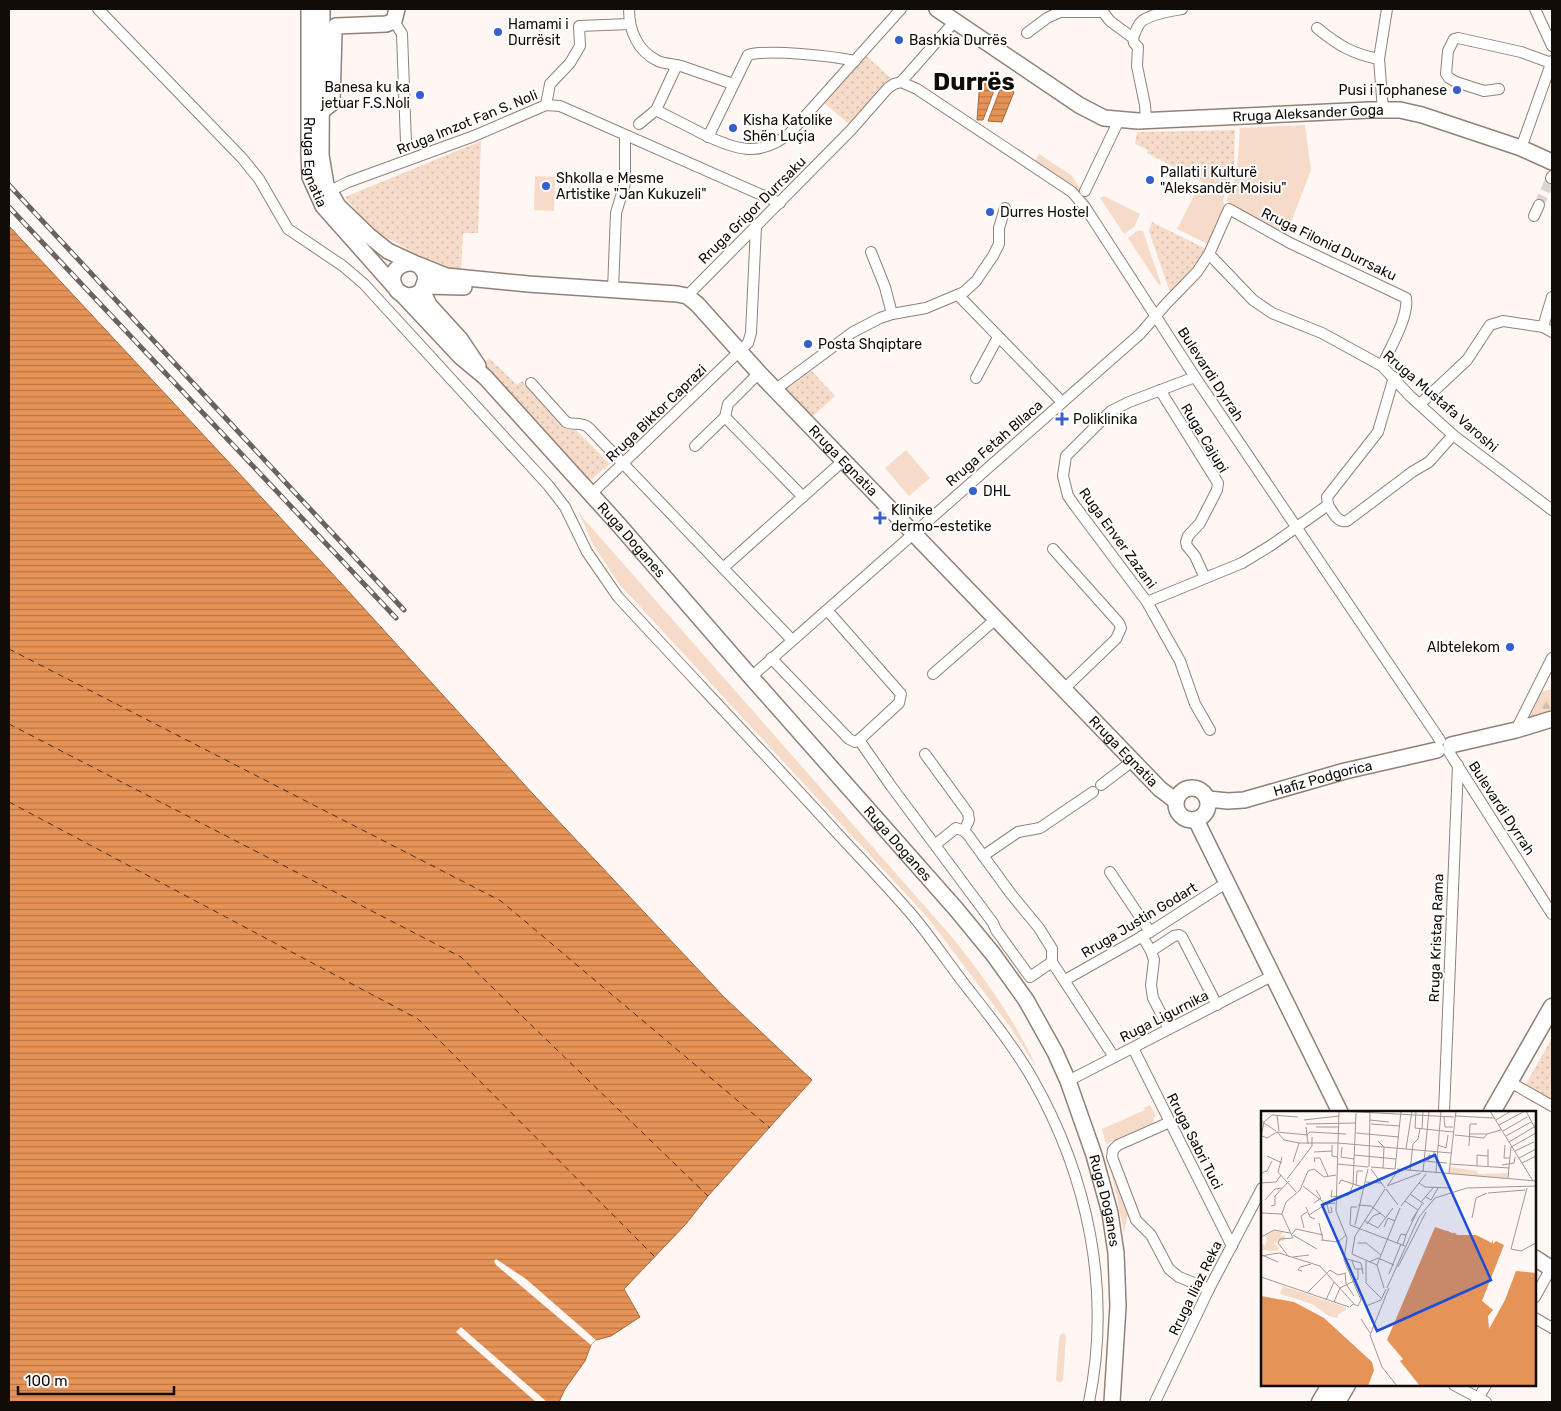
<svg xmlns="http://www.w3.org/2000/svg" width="1561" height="1411" font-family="Rubik,sans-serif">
<defs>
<pattern id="forest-firs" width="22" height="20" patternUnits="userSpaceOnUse" patternTransform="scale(1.25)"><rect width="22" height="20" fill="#f6dbc9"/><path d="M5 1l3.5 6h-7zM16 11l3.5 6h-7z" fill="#d2bbab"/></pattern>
<pattern id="park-dots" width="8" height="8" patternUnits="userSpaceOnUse" patternTransform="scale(1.25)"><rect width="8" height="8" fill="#f6dbc9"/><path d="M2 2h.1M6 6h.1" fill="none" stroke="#d2bbab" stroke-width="1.8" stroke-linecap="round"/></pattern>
<pattern id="water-rules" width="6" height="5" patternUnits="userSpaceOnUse" patternTransform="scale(1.25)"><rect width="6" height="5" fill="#e69357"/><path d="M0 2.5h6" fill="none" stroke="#b97646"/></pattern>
</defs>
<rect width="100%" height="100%" fill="#fff7f3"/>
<g fill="#f6dbc9">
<polygon points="1305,125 1311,170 1285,238 1230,207 1227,200 1237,171 1240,128"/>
<polygon points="1039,154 1071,175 1091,204 1090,205 1080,193 1035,162"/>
<polygon points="535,176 555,177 554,211 534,210"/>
<polygon points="1200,184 1225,194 1223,200 1225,207 1208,244 1177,229"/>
<polygon points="1104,196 1140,214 1134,227 1124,234 1100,198"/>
<polygon points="1137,231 1143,231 1161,284 1159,285 1128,238"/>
<polygon points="906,450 930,478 909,496 885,468"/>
<path d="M577,509L584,519L951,936C985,978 1014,1019 1037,1068L1011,1028L928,918L619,584L594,546Z"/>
<polygon points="1150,1105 1156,1116 1153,1118 1154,1122 1106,1144 1102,1129 1145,1110 1144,1108"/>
<polygon points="1108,1160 1126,1204 1128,1214 1124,1233 1117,1198"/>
<polygon points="1064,1333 1066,1337 1063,1380 1060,1383 1056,1380 1059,1338 1061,1334"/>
</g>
<polygon fill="url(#forest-firs)" points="1552,689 1552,712 1529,719 1541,692"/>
<g fill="url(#park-dots)">
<polygon points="864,54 892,79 851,126 822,101"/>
<polygon points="1235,130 1234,169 1226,191 1205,183 1147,153 1148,150 1135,144 1137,132"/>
<polygon points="481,141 478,233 463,233 461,271 439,266 371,229 345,197"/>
<path d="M1152,222L1206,249C1196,266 1185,279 1170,292L1149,231Z"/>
<polygon points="489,358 517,385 522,381 566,429 576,430 610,464 587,483 481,366"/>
<polygon points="810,369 835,396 811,418 784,390"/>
<polygon points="1552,1038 1552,1099 1526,1084"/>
</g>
<g fill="url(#water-rules)" stroke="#a66a3f">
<polygon points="983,80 996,85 983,120 977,120 979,93"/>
<polygon points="1001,87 1014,92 1002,122 988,121"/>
<polygon points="9,226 329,570 533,794 724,997 812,1080 708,1196 686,1224 624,1289 640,1317 611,1336 596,1340 591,1345 585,1361 565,1389 559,1402 9,1402"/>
</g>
<g fill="#fff7f3">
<polygon points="496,1259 526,1279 596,1340 591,1345 496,1265 494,1261"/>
<polygon points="461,1327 547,1402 536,1402 456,1332"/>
</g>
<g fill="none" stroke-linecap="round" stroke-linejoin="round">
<g stroke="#4d2b12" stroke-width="1" stroke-dasharray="6 5" stroke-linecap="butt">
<polyline points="9,649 501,901 770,1128"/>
<polyline points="9,724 461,957 708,1196"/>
<polyline points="9,802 418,1019 655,1257"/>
</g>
<polyline stroke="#dbd4d0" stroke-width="10" stroke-dasharray="10 5" stroke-linecap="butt" points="1539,205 1551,178"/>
<g stroke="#928177" stroke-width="12">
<g id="street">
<path d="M98,9L242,158L259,179L288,229L343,266L364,284L548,485L565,507L587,552L618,597C691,676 765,754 837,833C863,861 889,888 913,916C933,940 950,966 969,990C991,1018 1014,1047 1032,1078C1088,1176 1112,1290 1089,1402"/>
<path d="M629,9C629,30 637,51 658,61C665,64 674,64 681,66C698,72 716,78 733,84"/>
<polyline points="1535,9 1552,46"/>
<polyline points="1103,12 1110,21 1133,38 1134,43 1138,47 1137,66 1145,105 1146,120"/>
<polyline points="394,21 402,34 406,143"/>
<path d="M1317,28C1338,45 1352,54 1379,59"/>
<polyline points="1027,33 1047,18 1060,12 1103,12"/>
<path d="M1133,38C1135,33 1137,27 1140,23C1148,14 1171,11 1182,9"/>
<polyline points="901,82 917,89 1072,192 1085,207 1195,377 1440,740"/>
<polyline points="901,82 955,21"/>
<polyline points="1499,89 1484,91 1456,82 1449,78 1446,74 1448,51 1454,39 1458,38 1521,52 1551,63"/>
<polyline points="546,105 550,84 570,63 580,46 579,26 630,24"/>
<path d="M656,110C671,118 686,125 701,133C733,149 759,159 790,133L901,9"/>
<polyline points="1383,110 1379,59 1387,9"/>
<polyline points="639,124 656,110 677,65"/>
<path d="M708,137L748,55C768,49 833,56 855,61"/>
<polyline points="1521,148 1552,61"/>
<polyline points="1551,178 1552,176"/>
<polyline points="1085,191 1119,120"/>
<polyline points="328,192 348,182 474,136 546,105 560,106 780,203"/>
<polyline points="1534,216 1539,205"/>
<polyline points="871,252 885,287 892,314"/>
<polyline points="1209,254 1253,300 1272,313 1322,333 1382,366 1410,396 1453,435 1552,510"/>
<polyline points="613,290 616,213 625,183 625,136"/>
<polyline points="958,295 1062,402"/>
<polyline points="687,296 851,130 888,88 894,84 901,82"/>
<polyline points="1543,327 1552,297"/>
<polyline points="1195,377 1129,402 1111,411 1066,456 1063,476 1068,496 1075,506 1147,602 1180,661 1195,704 1210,730"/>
<polyline points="976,378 998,337"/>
<path d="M531,383L566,422C574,426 581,421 589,428L792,640"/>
<polyline points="776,389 853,332 880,318 892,314 926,308 964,292 976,281 993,256 999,244 999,228 1005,208"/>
<polyline points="1160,390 1218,483 1217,490 1200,523 1188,536 1186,542 1187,546 1195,556 1205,578"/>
<polyline points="1420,404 1467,360 1490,325 1503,321 1543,327 1552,332"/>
<polyline points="725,417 803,497"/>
<polyline points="695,446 725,417 728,404 759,373"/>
<polyline points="591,494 748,343 751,333 756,227"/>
<path d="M1328,505C1333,512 1337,523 1347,521L1412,472L1429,462L1453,435"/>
<polyline points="1053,549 1119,623 1121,628 1116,639 1065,688"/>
<polyline points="723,568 844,460"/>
<polyline points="1147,602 1242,563 1270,546 1328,505 1327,497 1378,432 1394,377"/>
<polyline points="771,658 849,739 855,742 859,740 899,703 901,694 827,610"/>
<polyline points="933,674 997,618"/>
<path d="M751,677L1140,334L1166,304L1197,272L1209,254L1229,209L1290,243L1406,298C1409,317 1390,348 1382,366"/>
<polyline points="1516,730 1552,658"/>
<polyline points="859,740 891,786 993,923 996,930 1030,977 1052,962"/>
<polyline points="1449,752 1552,914"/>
<polyline points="925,754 968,813 969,820 964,831"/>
<polyline points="1101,785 1134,760"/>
<polyline points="936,844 956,828 964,831 968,835 1011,894 1039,928 1052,949 1052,962 1114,1057"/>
<polyline points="983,856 1018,832 1040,828 1093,792"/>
<polyline points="1110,872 1150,932"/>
<polyline points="1142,936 1151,951 1154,960 1151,985 1153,998 1169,1029"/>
<polyline points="1151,951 1174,936 1179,935 1182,937 1217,1005"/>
<polyline points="1065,980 1150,932 1226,883"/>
<polyline points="1133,1048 1232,1246"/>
<polyline points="1068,1081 1272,976"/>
<polyline points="1510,1082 1552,1106"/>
<polyline points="1444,1112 1458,765"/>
<polyline points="1170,1122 1118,1145 1113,1150 1112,1157 1136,1220 1151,1235 1169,1269 1179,1277 1209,1289"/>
<polyline points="1535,1297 1551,1268"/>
<polyline points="1535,1318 1552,1328"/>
<polyline points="1454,1385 1486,1402"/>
<polyline points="1155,1402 1209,1289 1262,1188"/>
<polyline points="1476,1402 1486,1385"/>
</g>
</g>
<g stroke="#928177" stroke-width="18">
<g id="secondary">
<path id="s1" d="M309,9V155L310,177L323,206L394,286"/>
<polyline points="322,9 321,155 326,185 338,206 368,235 388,251 414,263"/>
<path id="s2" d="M937,9L1079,105L1104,118L1138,121L1370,110H1400L1422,115L1521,148L1552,162"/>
<polyline points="322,111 332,103 334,32 336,26 386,24 394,21 397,9"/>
<path id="s3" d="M419,265L446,276L528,284L677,294L687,296L697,304L759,373L1160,789L1176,801"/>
<polyline points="425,286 464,287"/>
<path d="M422,290C417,295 411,297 404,295C400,294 397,291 395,287C383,265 422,250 426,279L422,290L429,305L460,339L478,366"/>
<path id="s4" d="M401,293L461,357L485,377L619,525L751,677L956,909L993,954L1026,1000L1055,1052L1068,1081L1094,1155L1110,1213L1116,1253L1118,1306L1112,1402"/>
<polyline points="1451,745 1516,730 1552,719"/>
<circle cx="1192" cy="804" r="16"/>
<path id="s5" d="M1208,799L1228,801L1244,800L1345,771L1437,750"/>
<polyline points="1196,820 1340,1112"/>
<polyline points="1535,1258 1552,1269"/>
</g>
</g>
<g stroke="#928177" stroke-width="19">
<g id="primary">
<polyline points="1492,1112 1552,1007"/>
<polyline points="1320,1402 1330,1385"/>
<polyline points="1337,1402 1347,1385"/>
</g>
</g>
<use href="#street" stroke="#fff" stroke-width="10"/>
<use href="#secondary" stroke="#fff" stroke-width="15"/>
<use href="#primary" stroke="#fff" stroke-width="16"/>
<g stroke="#69625e" stroke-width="5">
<g id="rail">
<polyline points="9,185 404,610"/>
<polyline points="9,207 396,618"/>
</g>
</g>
<use href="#rail" stroke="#fff" stroke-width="3" stroke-dasharray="9" stroke-linecap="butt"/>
</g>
<g fill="#365fcf" stroke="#fff" stroke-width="2">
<circle cx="498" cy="32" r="5"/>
<circle cx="899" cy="40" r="5"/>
<circle cx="1457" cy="90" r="5"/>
<circle cx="420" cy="95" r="5"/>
<circle cx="733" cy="128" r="5"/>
<circle cx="1150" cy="180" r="5"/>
<circle cx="546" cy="186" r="5"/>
<circle cx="990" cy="212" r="5"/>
<circle cx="808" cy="344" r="5"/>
<path d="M1059.5 411.5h5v5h5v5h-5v5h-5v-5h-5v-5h5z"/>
<circle cx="973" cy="491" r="5"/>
<path d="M877.5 510.5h5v5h5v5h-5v5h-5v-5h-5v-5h5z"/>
<circle cx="1510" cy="647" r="5"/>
</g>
<g text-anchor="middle" stroke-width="4" stroke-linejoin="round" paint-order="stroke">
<g font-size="14" fill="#120c08" stroke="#fff" text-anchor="start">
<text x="508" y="29">Hamami i<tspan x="508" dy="16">Durrësit</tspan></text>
<text x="909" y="45">Bashkia Durrës</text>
<text x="410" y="92" text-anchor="end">Banesa ku ka<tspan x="410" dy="16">jetuar F.S.Noli</tspan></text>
<text x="1447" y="95" text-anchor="end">Pusi i Tophanese</text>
<text x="743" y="125">Kisha Katolike<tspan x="743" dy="16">Shën Luçia</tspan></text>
<text x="1160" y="177">Pallati i Kulturë<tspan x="1160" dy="16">"Aleksandër Moisiu"</tspan></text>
<text x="556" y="183">Shkolla e Mesme<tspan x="556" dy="16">Artistike "Jan Kukuzeli"</tspan></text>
<text x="1000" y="217">Durres Hostel</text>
<text x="818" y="349">Posta Shqiptare</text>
<text x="1073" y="424">Poliklinika</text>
<text x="983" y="496">DHL</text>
<text x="891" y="515">Klinike<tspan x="891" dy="16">dermo-estetike</tspan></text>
<text x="1500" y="652" text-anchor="end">Albtelekom</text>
</g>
<g font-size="14" fill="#120c08" stroke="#fff">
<text dy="5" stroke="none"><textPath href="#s2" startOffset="404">Rruga Aleksander Goga</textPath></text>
<text transform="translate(467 122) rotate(-22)" y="5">Rruga Imzot Fan S. Noli</text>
<text dy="5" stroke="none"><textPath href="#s1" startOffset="154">Rruga Egnatia</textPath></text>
<text transform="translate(752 210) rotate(-45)" y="5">Rruga Grigor Durrsaku</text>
<text transform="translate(1329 244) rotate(26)" y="5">Rruga Filonid Durrsaku</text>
<text transform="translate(1211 374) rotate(57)" y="5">Bulevardi Dyrrah</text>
<text transform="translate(1441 401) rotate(41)" y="5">Rruga Mustafa Varoshi</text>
<text transform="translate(656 413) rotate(-44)" y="5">Rruga Biktor Caprazi</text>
<text transform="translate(1205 438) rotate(59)" y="5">Ruga Cajupi</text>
<text transform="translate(994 443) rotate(-41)" y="5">Rruga Fetah Bllaca</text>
<text dy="5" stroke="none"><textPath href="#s3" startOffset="498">Rruga Egnatia</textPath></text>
<text transform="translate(1118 538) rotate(54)" y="5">Ruga Enver Zazani</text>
<text dy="5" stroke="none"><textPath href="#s4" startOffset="338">Ruga Doganes</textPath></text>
<text dy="5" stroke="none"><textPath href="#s3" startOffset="902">Rruga Egnatia</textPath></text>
<text dy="5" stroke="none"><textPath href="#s5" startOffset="118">Hafiz Podgorica</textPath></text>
<text transform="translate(1502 808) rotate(57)" y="5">Bulevardi Dyrrah</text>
<text dy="5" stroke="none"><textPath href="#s4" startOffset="742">Ruga Doganes</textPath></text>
<text transform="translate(1139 920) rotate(-31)" y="5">Rruga Justin Godart</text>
<text transform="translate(1436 938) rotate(-88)" y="5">Rruga Kristaq Rama</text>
<text transform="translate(1164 1016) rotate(-27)" y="5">Ruga Ligurnika</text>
<text transform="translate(1195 1141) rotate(63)" y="5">Rruga Sabri Tuci</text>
<text dy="5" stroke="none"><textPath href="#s4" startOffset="1161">Ruga Doganes</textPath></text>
<text transform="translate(1195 1288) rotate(-64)" y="5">Rruga Iliaz Reka</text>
</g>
<g font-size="24" font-weight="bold" fill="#120c08" stroke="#fff">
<text x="974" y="90">Durrës</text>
</g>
</g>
<g transform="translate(1261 1111)">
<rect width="275" height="275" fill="#fff7f3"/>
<path d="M11,120L22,121L19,125L24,124V129L13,132L18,137L16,140L0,139V133L4,134L6,129L4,125Z" fill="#f6dbc9"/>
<path d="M189,56L216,60L217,63L247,62L246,68L189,63ZM22,175L84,196L85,199L76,204L77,207L68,205L51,193L19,183Z" fill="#f6dbc9"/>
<path d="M174,116L197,124H215L231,132L232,128V133L235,130L243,134L221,190L232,199L227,205L228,218L244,189L255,160L275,162V275H159L139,250L142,248L126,229ZM0,185L33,191L63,207L111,251L113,259L107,275H0Z" fill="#e69357"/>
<path fill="none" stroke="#e69357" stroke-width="2.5" d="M179,118L171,147L166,228L178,267L184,275M187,120L177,149L172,228L181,266L189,275M194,275L184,264L178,227L183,150L194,122"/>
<path fill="none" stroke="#a09995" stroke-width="1" d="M78,0L193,6M78,0L75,100L86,127L83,149L100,189M155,0L154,17L192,21M229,0L272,70M265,0L275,19M16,4L18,20M195,5L233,7M183,6L184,16H192M43,9L78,5M109,9L128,11M235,9L250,0M0,10L15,20M45,13L95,12M110,13L139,15M238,14L264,0M45,16L47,33M55,16H77M161,18L162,0M242,20L266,6M16,21L23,29L38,32H77L190,42M16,21L47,24M95,22L138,26M208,23H226L240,19M46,24L49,21L85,23M194,24L223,27L226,23M1,25L6,27L16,21M245,25L270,11M0,26L3,11L11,4L37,6M117,30L123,36L122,57M248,31L273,16M71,34V45L76,46M177,34L185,37L187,24M244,34L243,47H249M208,35L209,13H216M81,36L80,46L93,48M145,38L151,0M254,40L273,31M53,41L71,40M93,44L135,48M6,45L21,52M21,46L17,61L35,81M258,47L275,38M163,50L186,52M167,50L168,44L173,45V41M32,51L38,32M54,51L53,47H59L67,65M261,52L275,45M76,53L107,56M189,53L248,57M241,54L253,52L254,46M216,55V44L227,45M108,56L109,1M110,56L134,58M227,56V38M110,58L124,77M134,58L140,0M136,58L275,70M149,60L152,33L157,28L159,18M162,61L168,0M175,61L180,0M0,62L6,60L11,50M188,62L195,0M247,67L250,36L275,22M26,68L51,35V26M105,71L121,72M0,72L15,71L20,64M158,72L164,76L190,77M78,73L80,69L102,76M127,74L136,61M42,75L65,93M95,75L96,60H102M126,75L160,62M266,77L250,138L260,140L275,132M125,78L137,94M71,79L70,86L88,84M227,82L264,79M149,83L163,93M88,84L92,74L95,2M165,86L170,89L177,77M4,89L14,78L21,77M144,90L157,99M160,91L172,77M53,92L60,87L55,79M66,93L68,102L71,101L70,96M97,94L110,95L124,106M10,95L14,94V85L28,70M140,95L165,63M45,96L49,106L54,108M96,96H90L89,114L144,135M0,102L21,103M48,104L65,93L74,92M211,107L215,87L226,82M104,110L117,117L132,97M150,110L161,93M58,112L62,129M106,113L112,105L120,102M94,114L107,58M123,116L127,107L134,110M43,117L40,105L46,101M31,123L35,118L62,124M32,124L56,138M145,124L156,101M0,126L13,119L29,122M60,129L77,131L85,124M97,132H105L120,144M136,132L140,123L145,124L142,134M1,144L17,151M0,145L18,142L59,155L93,193M28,146L17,132L19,128L32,127L21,103L25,91L39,79L47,60L53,58L63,66L75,64M32,146L48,144M83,147L100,152L102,163M91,150L94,158H102M105,150V172L120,187M108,151L117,147L133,154M116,154L91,143L94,125L124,78M137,156L165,101M69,159L77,164L85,162M41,160L37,159L39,156L50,153M84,162L85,173L93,185M128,163L140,133M0,166L88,196M123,177L116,154L139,97M126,177L158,106L174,87L206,77L275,75M128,177L109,224L121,256L136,275M46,182L69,159M65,189L73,171M73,191L79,177L97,168V158M105,195L120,189L125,178M89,196L92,193L97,195L100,189M100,208L109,222"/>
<path fill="#1d4ed8" fill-opacity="0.15" stroke="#1d4ed8" stroke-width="2.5" d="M174,44L230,169L116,220L61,94Z"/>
<rect width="275" height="275" fill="none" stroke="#120c08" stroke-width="2.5"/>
</g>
<rect width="1561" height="1411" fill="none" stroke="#120c08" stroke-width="20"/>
<path d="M18 1386v8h156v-8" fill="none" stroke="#120c08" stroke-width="2.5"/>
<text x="25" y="1386" font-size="15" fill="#120c08" stroke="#ffffff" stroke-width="4" paint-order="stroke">100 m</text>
</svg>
